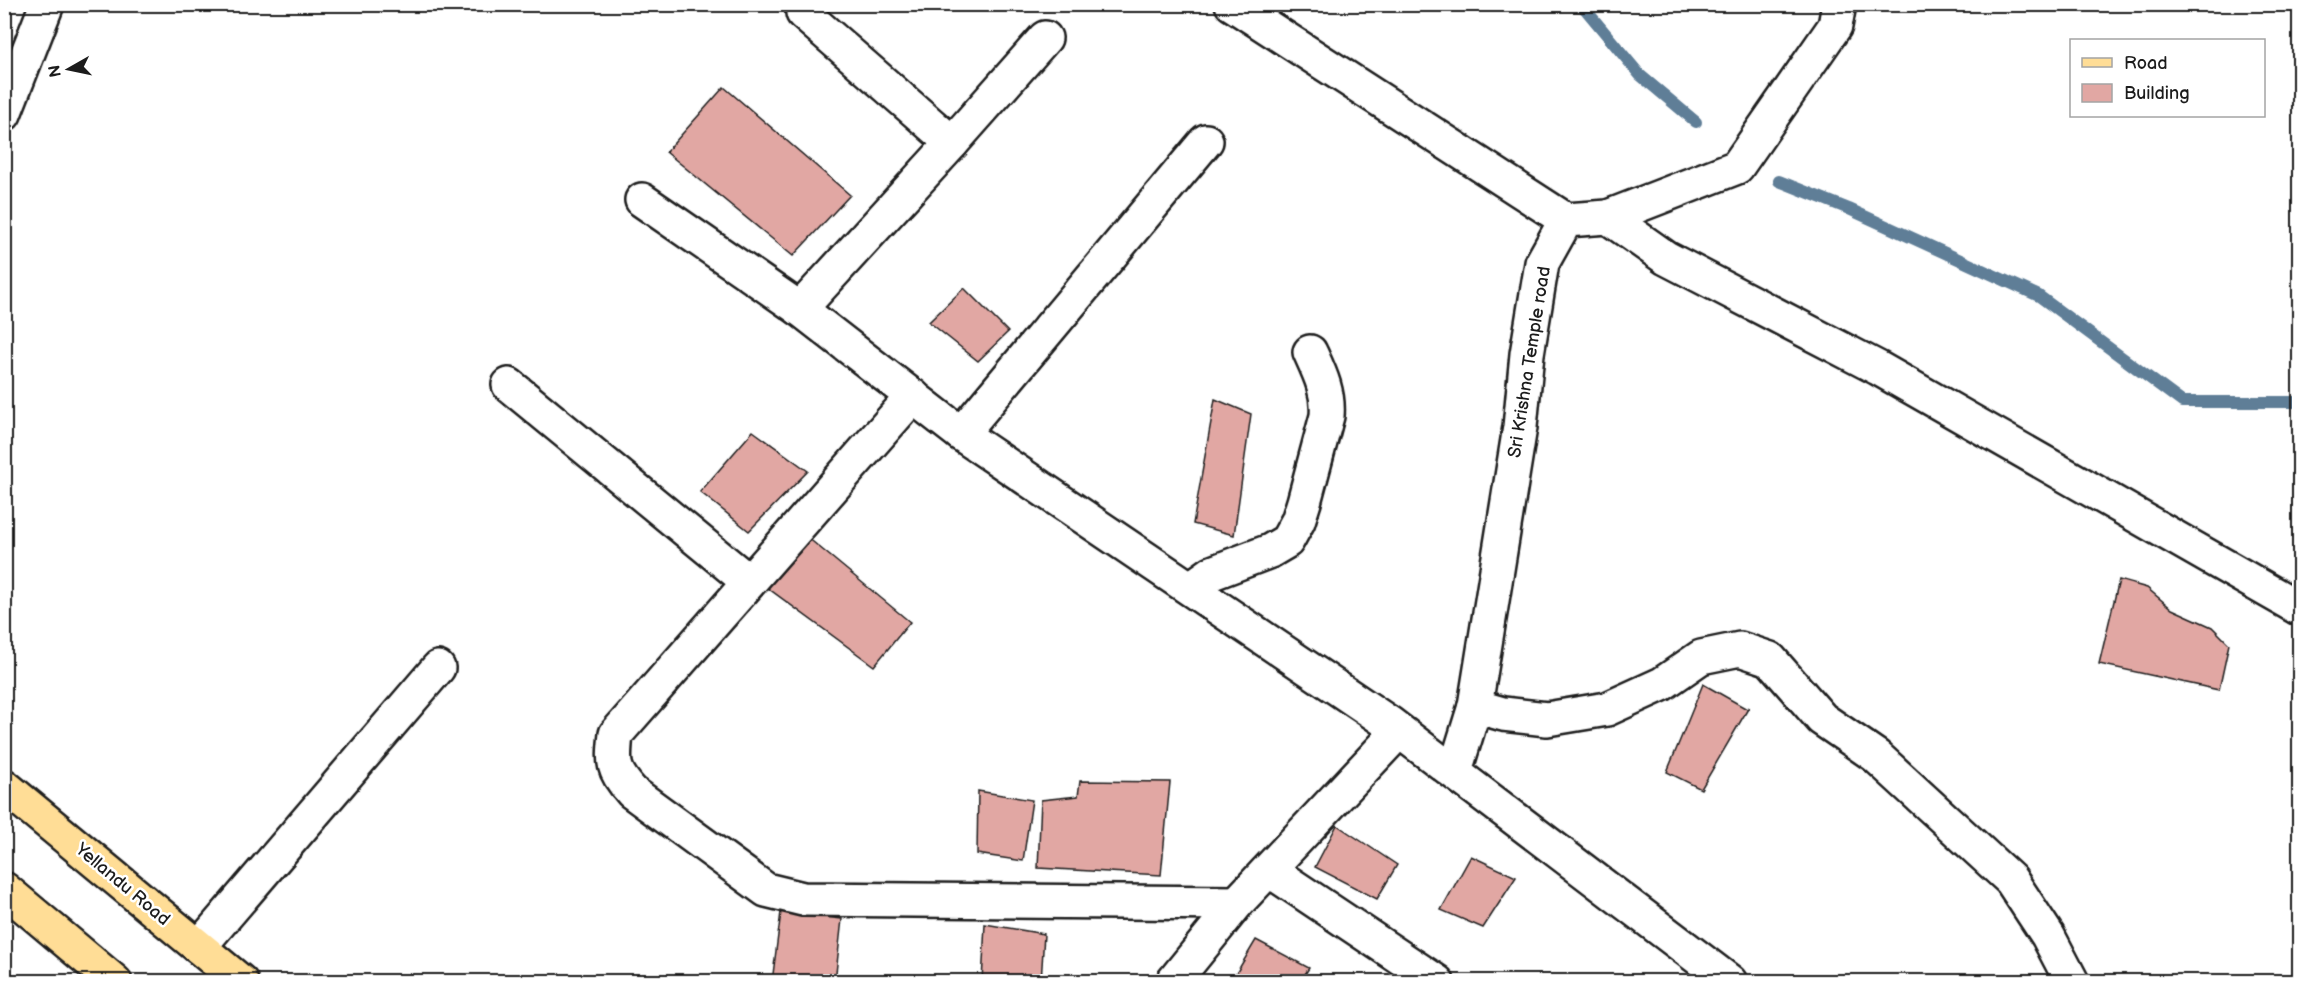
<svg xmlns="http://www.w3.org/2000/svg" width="2304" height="986" font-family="'Balsamiq Sans',sans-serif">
<rect width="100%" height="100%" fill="#fff"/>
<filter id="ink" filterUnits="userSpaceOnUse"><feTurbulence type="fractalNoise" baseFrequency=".0167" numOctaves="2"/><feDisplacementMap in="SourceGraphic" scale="12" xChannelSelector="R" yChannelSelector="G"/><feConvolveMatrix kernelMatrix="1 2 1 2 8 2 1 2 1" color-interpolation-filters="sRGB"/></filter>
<g filter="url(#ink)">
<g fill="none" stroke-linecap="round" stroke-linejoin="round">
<g stroke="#5f7e97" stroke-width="12">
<polyline points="1581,4 1640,75 1696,122"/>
<polyline points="1779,181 1849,209 2039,296 2182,402 2300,402"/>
</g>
</g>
<g fill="#e1a7a3" stroke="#1c1c1c" stroke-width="1.5">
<polygon points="724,87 850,195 793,256 666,152"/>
<polygon points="964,288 1008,332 978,361 929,322"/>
<polygon points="1215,399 1251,414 1234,535 1193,524"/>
<polygon points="753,431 808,471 749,531 700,492"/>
<polygon points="807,537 910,622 874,666 765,586"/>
<polygon points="2119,580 2147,588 2172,609 2212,627 2229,644 2219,690 2099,664"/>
<polygon points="1703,684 1747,709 1749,707 1701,789 1667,772"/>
<polygon points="1080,781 1170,782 1161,875 1038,868 1041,800 1078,796"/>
<polygon points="978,791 1032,800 1023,861 977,854"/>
<polygon points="1337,825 1397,865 1377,899 1315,867"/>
<polygon points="1471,856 1516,877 1483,928 1441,910"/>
<polygon points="781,912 842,919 835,982 772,982"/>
<polygon points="985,924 1044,934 1041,982 982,982"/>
<polygon points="1256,940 1309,968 1300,982 1231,982"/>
</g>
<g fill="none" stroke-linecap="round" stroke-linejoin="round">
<g stroke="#1c1c1c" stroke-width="38">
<g id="minor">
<polyline points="1232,4 1566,220"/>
<polyline points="803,13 952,143"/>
<polyline points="4,114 47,4"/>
<polyline points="642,200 800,309 961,434 1389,723 1730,982"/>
<polyline points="1608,217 1666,258 1878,368 2300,609"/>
<polyline points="800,309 952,143 1045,38"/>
<polyline points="509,385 749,582"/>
<path d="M913,396L616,734C613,763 612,770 632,792L766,890L803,899L1237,903"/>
<polyline points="961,434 1206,141"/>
<path d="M1191,588L1212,573L1270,551L1287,541L1298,521L1304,502L1327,416C1329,392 1320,374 1310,352"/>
<polyline points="1475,706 1503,714 1547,719 1607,709 1662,684 1701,657 1740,649 1770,659 1822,719 1876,756 2011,880 2048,936 2072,982"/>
<polyline points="1455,771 1475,706 1520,427 1527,354 1542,263 1566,220 1608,217 1737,167 1835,26 1839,4"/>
<polyline points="1269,870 1437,982"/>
<polyline points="199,947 438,668"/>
<polyline points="1173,982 1237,903 1399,731"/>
</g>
</g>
<g stroke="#1c1c1c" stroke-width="38">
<g id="major">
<polyline points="4,786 241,982"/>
<polyline points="4,889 115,982"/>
</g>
</g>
<use href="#minor" stroke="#fff" stroke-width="33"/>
<use href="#major" stroke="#ffdd96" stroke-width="33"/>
</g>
</g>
<g text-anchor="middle" stroke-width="5" stroke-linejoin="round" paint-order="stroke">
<g font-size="18" fill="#1c1c1c" stroke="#fff">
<text transform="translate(1529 362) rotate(-81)" y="6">Sri Krishna Temple road</text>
<text transform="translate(123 884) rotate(40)" y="6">Yellandu Road</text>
</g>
</g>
<rect width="2304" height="986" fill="none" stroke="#fff" stroke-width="24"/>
<rect x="12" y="12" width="2280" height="962" fill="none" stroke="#1c1c1c" stroke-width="2" filter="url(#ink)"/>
<rect x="2070" y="39" width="195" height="78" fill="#ffffff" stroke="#a4a4a4" stroke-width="1.5"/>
<rect x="2082" y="58" width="30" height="9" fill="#ffdd96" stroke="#a4a4a4" stroke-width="1.5"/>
<text x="2124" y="69" font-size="18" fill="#1c1c1c">Road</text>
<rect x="2082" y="84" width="30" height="18" fill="#e1a7a3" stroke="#a4a4a4" stroke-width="1.5"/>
<text x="2124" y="99" font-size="18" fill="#1c1c1c">Building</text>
<g transform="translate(69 69) rotate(261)" stroke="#ffffff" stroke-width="4.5" paint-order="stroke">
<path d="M0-4.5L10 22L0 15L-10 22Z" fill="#1c1c1c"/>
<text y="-9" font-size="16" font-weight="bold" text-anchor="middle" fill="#1c1c1c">N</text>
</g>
</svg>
